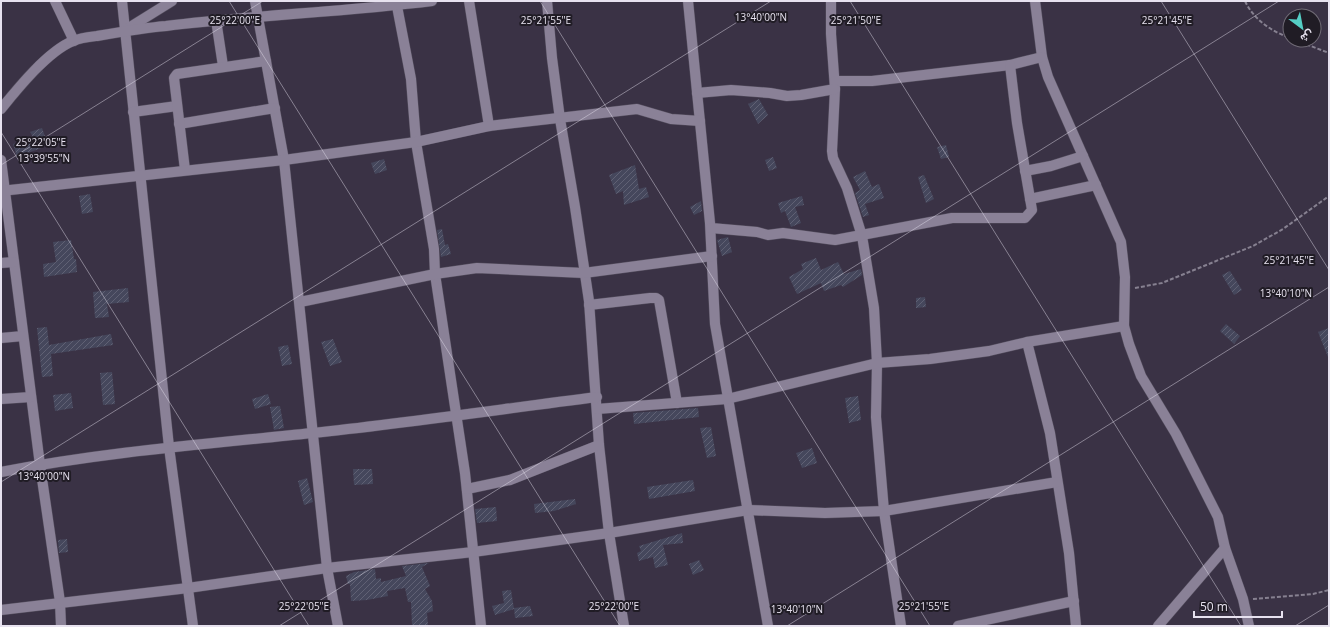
<svg xmlns="http://www.w3.org/2000/svg" width="1330" height="627" font-family="'Open Sans',Vazirmatn,sans-serif">
<defs>
<pattern id="building-hatch" width="6" height="6" patternUnits="userSpaceOnUse"><rect width="6" height="6" fill="#45475c"/><path d="M-1 1l2-2M0 6l6-6M5 7l2-2" fill="none" stroke="#606174"/></pattern>
</defs>
<rect width="100%" height="100%" fill="#3a3245"/>
<g fill="url(#building-hatch)">
<polygon points="759,99 768,115 758,124 748,104"/>
<polygon points="42,128 46,139 42,140 44,147 17,157 13,144 33,137 30,132"/>
<polygon points="946,145 949,157 941,159 937,147"/>
<polygon points="773,157 777,168 769,171 765,160"/>
<polygon points="384,159 387,170 375,174 371,163"/>
<polygon points="635,165 639,189 646,187 649,197 624,205 623,191 616,194 609,175"/>
<polygon points="865,171 872,187 879,184 884,198 865,204 869,215 863,217 855,193 860,190 853,177"/>
<polygon points="924,175 934,199 926,203 918,177"/>
<polygon points="90,194 93,212 82,214 79,196"/>
<polygon points="802,196 804,205 795,207 801,223 791,227 785,211 781,213 778,203"/>
<polygon points="701,201 702,211 694,215 690,207"/>
<polygon points="442,229 445,245 448,244 451,254 441,257 437,230"/>
<polygon points="728,237 732,252 722,256 717,240"/>
<polygon points="71,240 74,259 76,259 77,272 44,277 43,264 56,262 53,242"/>
<polygon points="816,258 821,270 838,262 844,274 861,269 862,275 843,287 841,285 824,291 821,283 797,294 789,277 803,269 801,264"/>
<polygon points="1230,271 1242,290 1234,295 1222,275"/>
<polygon points="128,288 129,302 107,304 109,317 95,318 93,292"/>
<polygon points="925,297 926,307 916,308 916,298"/>
<polygon points="1226,324 1240,336 1234,344 1220,331"/>
<polygon points="47,327 49,345 111,334 113,345 51,354 53,376 42,377 37,328"/>
<polygon points="1329,328 1329,357 1328,357 1318,332"/>
<polygon points="333,339 342,362 330,366 321,342"/>
<polygon points="288,345 292,364 282,366 278,347"/>
<polygon points="112,372 115,404 103,405 100,373"/>
<polygon points="71,393 73,408 55,411 53,395"/>
<polygon points="268,394 271,404 255,409 252,399"/>
<polygon points="858,396 861,420 849,423 845,398"/>
<polygon points="280,406 284,428 274,430 270,407"/>
<polygon points="698,408 699,417 634,424 633,413"/>
<polygon points="711,427 716,456 707,458 700,428"/>
<polygon points="812,448 817,463 802,468 796,453"/>
<polygon points="353,469 372,469 373,484 354,485"/>
<polygon points="307,478 313,502 304,505 298,481"/>
<polygon points="693,480 695,491 649,499 647,487"/>
<polygon points="575,499 576,504 554,511 535,513 534,504"/>
<polygon points="496,507 497,521 477,523 475,509"/>
<polygon points="682,533 683,543 663,545 668,565 655,568 653,557 639,561 637,553 641,551 639,546"/>
<polygon points="67,539 68,552 59,553 58,540"/>
<polygon points="699,560 704,570 693,575 689,564"/>
<polygon points="429,563 422,567 430,586 425,589 432,601 433,611 427,613 428,626 412,626 411,602 408,602 405,588 387,591 388,596 367,600 351,601 350,584 348,584 346,576 354,572 375,569 376,579 381,578 381,582 406,576 402,566"/>
<polygon points="511,590 514,609 495,615 492,606 504,603 502,591"/>
<polygon points="530,606 533,616 515,618 514,608"/>
</g>
<g fill="none" stroke-linecap="round" stroke-linejoin="round">
<g stroke="#544e5e" stroke-width="11">
<g id="minor">
<polyline points="55,1 74,41"/>
<polyline points="122,1 169,447 193,626"/>
<polyline points="255,1 284,160 327,568 338,626"/>
<polyline points="396,1 411,79 416,142 434,249 435,274 465,473 481,626"/>
<polyline points="469,1 489,126"/>
<polyline points="547,1 552,58 560,119 575,207 589,301 599,445 609,533 624,626"/>
<polyline points="688,1 710,223 715,324 768,626"/>
<polyline points="831,1 831,34 835,89 832,151 833,158 847,188 862,236 874,308 877,363 876,417 884,511 901,626"/>
<polyline points="1035,1 1042,57 1048,77 1121,242 1125,277 1124,326 1129,344 1141,376 1176,434 1218,517 1225,548 1243,599 1249,626"/>
<polyline points="216,20 223,66"/>
<polyline points="127,29 172,1"/>
<polyline points="835,81 872,81 1010,65 1042,57"/>
<polyline points="697,93 731,90 770,93 787,96 801,95 835,89"/>
<path d="M1,109C18,88 48,51 73,41C80,38 89,37 97,36C120,32 143,28 166,26C255,15 344,12 432,1"/>
<polyline points="133,112 177,106"/>
<polyline points="179,124 275,108"/>
<polyline points="1,160 40,465 60,602 61,626"/>
<polyline points="185,170 174,78 177,74 266,61"/>
<polyline points="1025,171 1051,166 1083,156"/>
<polyline points="1,191 284,160 416,142 489,126 637,109 671,119 700,121"/>
<polyline points="1030,199 1096,185"/>
<polyline points="711,228 757,232 768,235 783,233 835,240 952,218 1025,218 1032,210 1017,123 1010,65"/>
<polyline points="1,263 14,262"/>
<polyline points="300,302 435,274 477,268 584,273 712,256"/>
<polyline points="589,305 650,298 656,298 659,300 677,403"/>
<polyline points="1,338 23,336"/>
<polyline points="1027,342 1050,433 1069,553 1076,626"/>
<polyline points="1,399 31,397"/>
<polyline points="597,409 727,399 877,363 930,359 989,351 1027,342 1124,326"/>
<path d="M1,472C104,452 208,444 312,433C408,423 502,409 597,397"/>
<polyline points="467,489 510,480 599,445"/>
<polyline points="1,610 188,588 327,568 473,552 609,533 748,510 825,513 884,511 1057,482"/>
<polyline points="958,626 1074,601"/>
<polyline points="1158,626 1225,548"/>
</g>
</g>
<g stroke="#868090" stroke-width="2" stroke-dasharray="4 2" stroke-linecap="butt">
<path d="M1245,1C1254,20 1271,31 1290,38"/>
<polyline points="1295,40 1329,53"/>
<polyline points="1135,288 1162,283 1253,246 1283,229 1329,196"/>
<polyline points="1253,599 1313,594 1329,590"/>
</g>
<use href="#minor" stroke="#8a8197" stroke-width="10"/>
</g>
<path fill="none" stroke="#e7e2ef" stroke-width="1" stroke-opacity="0.45" d="M229,1L620,626M540,1L930,626M850,1L1241,626M1161,1L1329,270M1,132L309,626M1,165L263,1M1,482L771,1M279,626L1279,1M787,626L1329,287M1295,626L1329,605"/>
<g font-size="10" text-anchor="middle" fill="#e7e2ef" stroke="#201c25" stroke-width="4" stroke-linejoin="round" paint-order="stroke">
<text x="761" y="21">13°40'00"N</text>
<text x="235" y="24">25°22'00"E</text>
<text x="546" y="24">25°21'55"E</text>
<text x="856" y="24">25°21'50"E</text>
<text x="1167" y="24">25°21'45"E</text>
<text x="41" y="146">25°22'05"E</text>
<text x="44" y="162">13°39'55"N</text>
<text x="1289" y="264">25°21'45"E</text>
<text x="1286" y="297">13°40'10"N</text>
<text x="44" y="480">13°40'00"N</text>
<text x="304" y="610">25°22'05"E</text>
<text x="614" y="610">25°22'00"E</text>
<text x="924" y="610">25°21'55"E</text>
<text x="797" y="613">13°40'10"N</text>
</g>
<rect width="1330" height="627" fill="none" stroke="#e7e2ef" stroke-width="4"/>
<g transform="translate(1302 28) rotate(148)"><circle r="19" fill="#201c25" stroke="#706b76"/>
<path d="M0-3L7 15L0 10L-7 15Z" fill="#55cec5"/>
<text y="-6" font-size="11" font-weight="bold" text-anchor="middle" fill="#e7e2ef">ش</text>
</g>
<path d="M1194 611v6h88v-6" fill="none" stroke="#e7e2ef" stroke-width="2"/>
<text x="1200" y="611" font-size="12" fill="#e7e2ef" stroke="#201c25" stroke-width="3" paint-order="stroke">50 m</text>
</svg>
